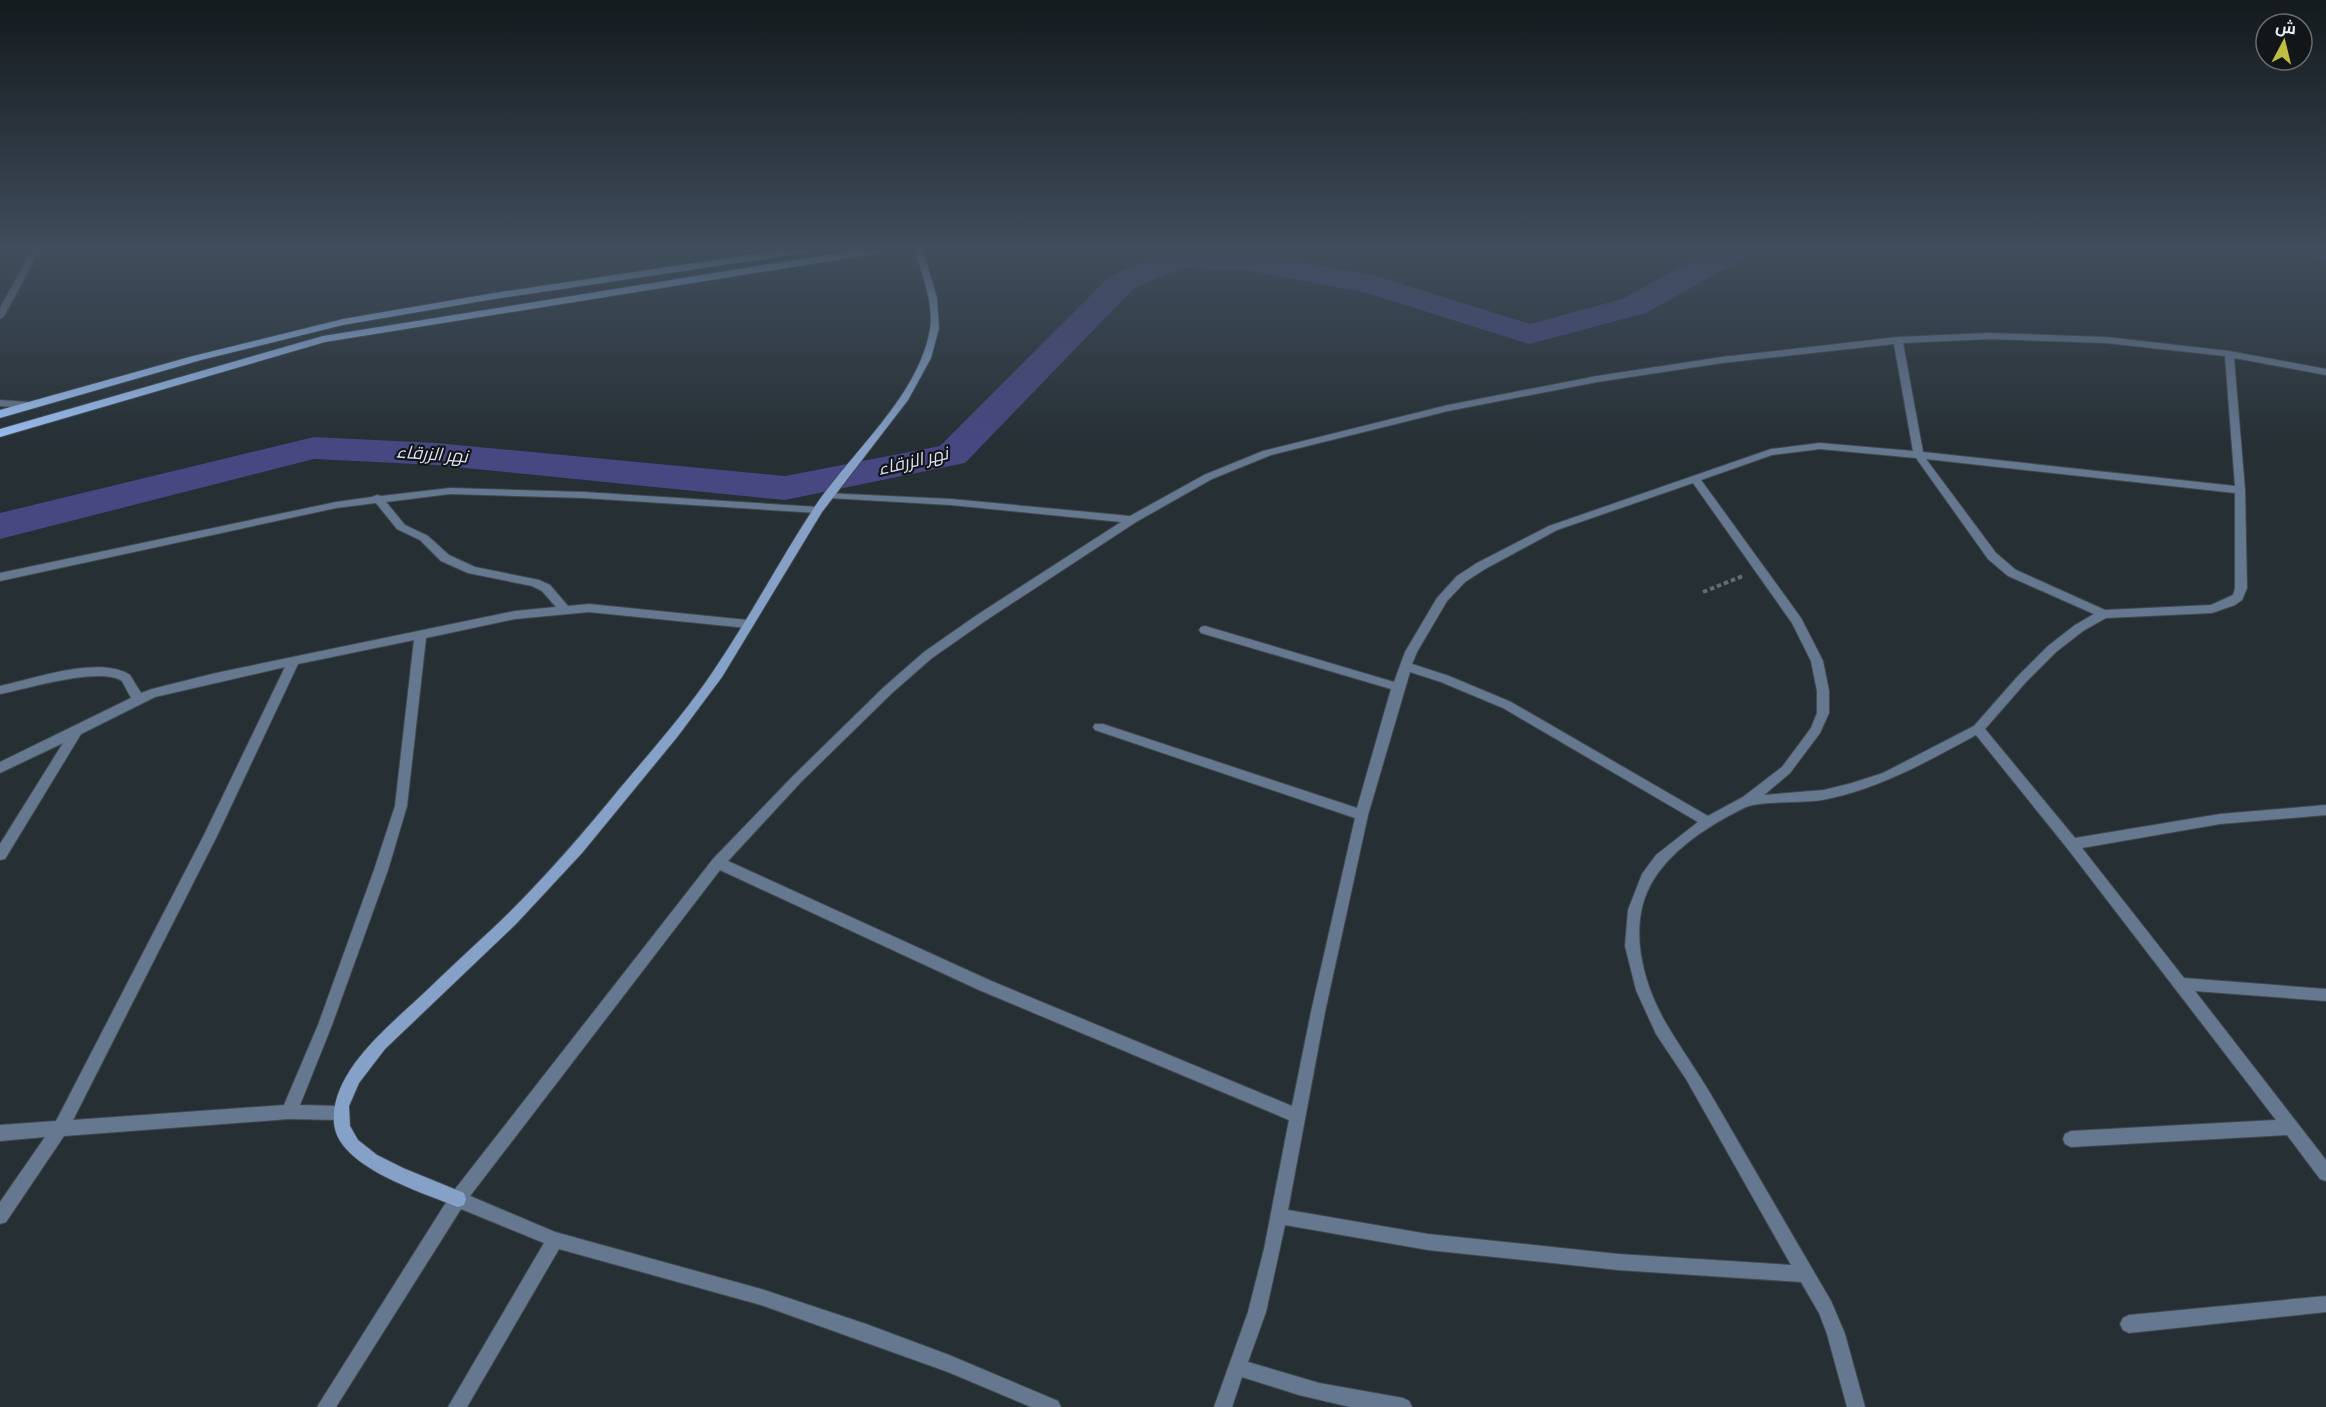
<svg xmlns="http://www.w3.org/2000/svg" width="2326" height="1407" font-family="'Source Sans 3',Cairo,sans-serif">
<rect width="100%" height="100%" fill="#252f34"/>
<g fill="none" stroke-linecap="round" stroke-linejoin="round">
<g fill="#474782" fill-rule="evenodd">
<polygon points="1174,250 1244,252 1373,275 1530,324 1622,299 1711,250 1750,250 1746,257 1646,313 1529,344 1367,293 1244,270 1181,268 1133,289 965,463 785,500 436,465 314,459 0,539 0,513 314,437 436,443 785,476 940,446 1111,275"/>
<polygon points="2309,250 2326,250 2326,260 2313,257"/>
</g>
<g stroke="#404a4f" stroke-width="2">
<g id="street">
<polygon points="32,250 40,250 4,316 0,319 0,308"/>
<path d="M1989,333L2106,337L2229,351L2326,369V375L2234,358L2245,490L2247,588L2242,600L2235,605L2212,613L2106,618L2083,631L2056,652L2026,682L1985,729L2075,838L2220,814L2326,805V815L2220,824L2082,848L2184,978L2326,989V1001L2195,991L2326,1160V1181L2320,1179L2287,1135L2071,1147L2065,1144L2063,1139L2065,1134L2071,1131L2276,1120L2067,848L1976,735C1928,761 1881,788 1827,799C1806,804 1763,800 1746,807C1713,823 1674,847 1654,879C1626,923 1642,983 1667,1025C1683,1052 1702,1078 1717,1105C1755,1171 1793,1236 1831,1301L1845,1334L1865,1407H1847L1827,1334L1819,1313L1801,1282L1618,1270L1428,1250L1285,1225L1266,1312L1248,1362L1319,1383L1403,1398L1409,1401L1412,1407H1350L1299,1395L1242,1377L1232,1407H1214L1248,1312L1264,1249L1289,1120L979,990L720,870L470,1196L555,1232L761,1289L866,1324L949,1355L1058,1401L1061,1407H1031L948,1372L761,1305L559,1249L467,1407H448L544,1243L461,1209L336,1407H317L452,1193L713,859L793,776L884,687L924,652L977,615L1121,522L951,505L829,498L825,497L824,495L825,493L951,499L1130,516L1204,475L1263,451L1448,405L1597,376L1722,357L1898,337ZM1989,339L2106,343L2225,356L2235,486L1923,452L1903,343ZM1894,344L1913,451L1820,443L1771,449L1549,526L1477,563L1457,576L1437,598L1405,652L1394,682L1205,626L1201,627L1199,630L1201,633L1391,689L1357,808L1103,724H1095L1093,727L1095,730L1355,818L1311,1012L1292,1106L989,980L728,861L801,782L892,693L932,658L985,621L1136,522L1212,479L1271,455L1448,411L1597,382L1722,363ZM1820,449L1916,458L1988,559L2008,576L2094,614L2075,625L2048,646L2018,676L1974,726L1883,773L1852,783L1824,790L1764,795L1790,773L1820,733L1829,713V691L1823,661L1801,618L1701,480L1772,455ZM1926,459L2235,493V588L2233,595L2211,605L2105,610L2016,570L1996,553ZM1693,483L1792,623L1811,661L1817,691V713L1811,728L1782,767L1743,797L1708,816L1511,702L1449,676L1412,664L1417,652L1447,601L1465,582L1485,569L1557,530ZM1410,672L1441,682L1503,708L1698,822L1656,855L1642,874L1628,910L1625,946L1636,990L1656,1034L1686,1079L1791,1265L1618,1254L1428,1234L1288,1210L1325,1012L1368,815Z"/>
<polygon points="0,400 28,402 33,405 28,408 0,406"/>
<path d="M450,488L584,492L818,507L823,510L818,513L584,498L450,494L386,502L405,525L428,536L449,555L475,567L539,580L550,585L568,606L589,604L747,620L753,624L747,628L589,612L515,619L426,638L407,806L388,870L332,1025L300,1105L340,1106L345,1108L348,1113L345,1118L340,1120L289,1119L64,1136L6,1222L0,1224V1202L45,1137L0,1141V1125L56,1121L204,835L285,667L155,697L81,734L5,859L0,860V844L63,743L0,773V762L131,698L122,681C100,666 26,689 0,694V686C33,679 100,655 130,675L141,693L152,689L216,673L515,611L556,607L542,591L532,586L468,573L441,561L420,540L397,529L376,503L336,508L0,581V573L336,502L372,497L377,495L381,496ZM414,640L395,806L374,870L318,1025L284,1105L73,1120L217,836L298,664Z"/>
<polygon points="2326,1296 2326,1312 2129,1333 2123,1330 2120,1324 2123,1318 2129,1315"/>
</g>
</g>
<g stroke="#404a4f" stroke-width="2">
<path id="secondary" d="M915,250H923L937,298L939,328L931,358L908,400L822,512L722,677L678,736L582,853L516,924L385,1049L359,1083L349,1106L350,1126L358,1140L377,1155L403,1168L464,1193L466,1199L464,1205L458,1207C424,1193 337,1167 334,1123C330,1072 389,1026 423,994C445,973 468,951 491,930C538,886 580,837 621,787C653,749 686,712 714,670C749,619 778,563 812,511C848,455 919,397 930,329C934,304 922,275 915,250Z"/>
</g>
<g stroke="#404a4f" stroke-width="2">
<g id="primary">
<polygon points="781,250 810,250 805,253 494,299 343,325 201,360 0,418 0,410 193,356 343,319 494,293"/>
<polygon points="857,250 885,250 880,253 325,342 0,437 0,429 323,336"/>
</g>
</g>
<polyline stroke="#636c71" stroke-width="4" stroke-dasharray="4.5 3" stroke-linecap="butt" points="1703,592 1743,576"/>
<use href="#street" fill="#667790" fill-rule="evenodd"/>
<use href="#secondary" fill="#85a1c8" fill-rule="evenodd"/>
<use href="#primary" fill="#9dc1f4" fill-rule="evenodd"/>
</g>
<linearGradient id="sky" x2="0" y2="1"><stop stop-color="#141a1d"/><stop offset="0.56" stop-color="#404d5c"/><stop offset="1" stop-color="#404d5c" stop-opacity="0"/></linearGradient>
<rect width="2326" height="447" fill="url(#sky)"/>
<g text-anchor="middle" stroke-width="4.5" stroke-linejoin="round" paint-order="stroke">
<g font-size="18" font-style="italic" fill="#dddff2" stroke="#121619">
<text transform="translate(432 454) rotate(4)" y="6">نهر الزرقاء</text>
<text transform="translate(913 461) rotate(-13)" y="6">نهر الزرقاء</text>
</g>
</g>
<g transform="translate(2284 42) rotate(7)"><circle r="28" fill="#121619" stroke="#686d71" stroke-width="1.5"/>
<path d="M0-4.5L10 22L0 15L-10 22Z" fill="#bfbe42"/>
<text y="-9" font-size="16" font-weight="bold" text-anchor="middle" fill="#e9f0f4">ش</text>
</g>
</svg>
